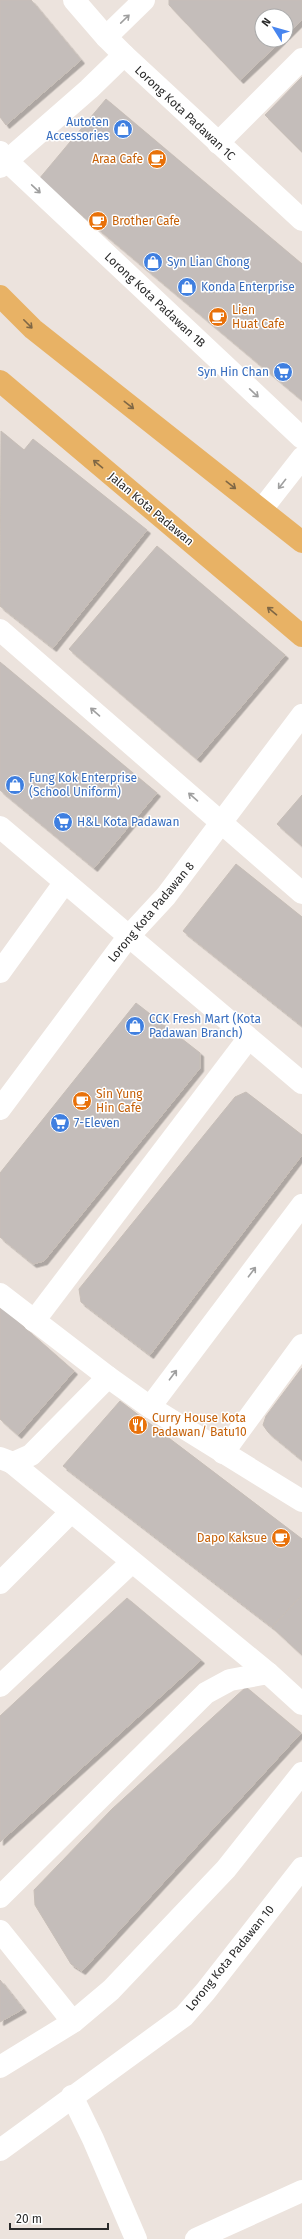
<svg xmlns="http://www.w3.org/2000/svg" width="302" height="2239" font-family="'Fira Sans',sans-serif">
<defs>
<filter id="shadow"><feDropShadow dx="3.5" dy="3.5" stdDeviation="0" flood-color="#0004"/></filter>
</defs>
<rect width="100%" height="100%" fill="#ece3dd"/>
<g fill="#c4bdba" stroke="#c7beb7" filter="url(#shadow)">
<polygon points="0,0 31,0 81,60 6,125 0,117"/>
<polygon points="169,0 302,0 302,20 286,36 286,16 262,16 262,40 282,40 240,80 169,5"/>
<polygon points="302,77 302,152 265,115"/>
<polygon points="106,99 302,264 302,400 39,179"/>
<polygon points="1,431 24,450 33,439 147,530 53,648 0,606"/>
<polygon points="157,546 285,655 197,759 69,649"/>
<polygon points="0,662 157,793 94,868 0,790"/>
<polygon points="302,795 302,846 277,824"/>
<polygon points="236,864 302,917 302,1026 183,931"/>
<polygon points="136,1003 200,1053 200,1068 44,1261 33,1264 0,1237 0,1173"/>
<polygon points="246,1092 302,1135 302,1155 150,1355 81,1302 79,1289 235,1097"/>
<polygon points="0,1306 74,1371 18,1435 0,1419"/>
<polygon points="302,1368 302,1460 268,1432 263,1425 266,1416"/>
<polygon points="120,1401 302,1539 302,1595 272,1627 63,1466"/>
<polygon points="302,1595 302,1655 272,1627"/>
<polygon points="127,1598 201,1660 0,1842 0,1716"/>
<polygon points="246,1687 301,1733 82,1971 71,1964 35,1905 34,1890 112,1809"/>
<polygon points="0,1980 23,2009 0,2022"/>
</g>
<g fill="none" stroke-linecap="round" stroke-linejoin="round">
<g stroke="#fff" stroke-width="22">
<polyline points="74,0 106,37 124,55 302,220"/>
<polyline points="106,37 144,0"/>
<polyline points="218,143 302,59"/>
<polyline points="0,152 8,162 302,438"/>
<polyline points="0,167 89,89 124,55"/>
<polyline points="262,509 302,458"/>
<polyline points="0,630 302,893"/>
<polyline points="0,827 302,1083"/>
<polyline points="0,972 65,882"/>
<polyline points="0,1109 128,937 166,896 302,715"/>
<polyline points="0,1294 108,1377 150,1407 302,1501"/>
<polyline points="34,1321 248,1039"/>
<polyline points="150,1407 302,1205"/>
<polyline points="223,1453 302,1345"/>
<polyline points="0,1458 13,1463 31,1455 108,1377"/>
<polyline points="11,1462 268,1673"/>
<polyline points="0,1583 71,1512"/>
<polyline points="0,1686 132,1562"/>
<polyline points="0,1897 206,1693 230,1680 268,1673 302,1704"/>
<polyline points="0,1931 73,2022"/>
<polyline points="0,2067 73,2022 111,1990 226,1869 302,1773"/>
<polyline points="72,2096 93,2139 136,2239"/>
<polyline points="0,2150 184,2016 205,1992 302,1868"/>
<polyline points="196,2239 302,2191"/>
</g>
<g stroke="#e8b265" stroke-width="22">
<polyline points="0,296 33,329 302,542"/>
<polyline points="0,381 302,636"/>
</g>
</g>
<defs><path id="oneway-shaft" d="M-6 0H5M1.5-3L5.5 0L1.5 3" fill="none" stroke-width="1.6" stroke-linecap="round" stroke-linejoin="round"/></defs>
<g stroke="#9f9f9f">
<use href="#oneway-shaft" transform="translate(125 19) rotate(-44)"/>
<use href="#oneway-shaft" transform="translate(36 189) rotate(43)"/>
<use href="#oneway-shaft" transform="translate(254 393) rotate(43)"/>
<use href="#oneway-shaft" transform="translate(282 484) rotate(128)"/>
<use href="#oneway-shaft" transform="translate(95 712) rotate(-139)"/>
<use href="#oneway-shaft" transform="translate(193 797) rotate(-139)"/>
<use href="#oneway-shaft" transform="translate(252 1272) rotate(-53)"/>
<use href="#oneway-shaft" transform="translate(173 1375) rotate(-53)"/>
</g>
<g stroke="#7f6745">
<use href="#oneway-shaft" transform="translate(28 324) rotate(45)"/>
<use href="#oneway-shaft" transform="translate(129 405) rotate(38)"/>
<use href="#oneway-shaft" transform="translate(98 464) rotate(-140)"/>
<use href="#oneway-shaft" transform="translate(231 485) rotate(38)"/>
<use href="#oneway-shaft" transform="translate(272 611) rotate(-140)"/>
</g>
<defs>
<g id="shop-disc" transform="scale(1)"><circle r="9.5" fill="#3f7fe0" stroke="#fff"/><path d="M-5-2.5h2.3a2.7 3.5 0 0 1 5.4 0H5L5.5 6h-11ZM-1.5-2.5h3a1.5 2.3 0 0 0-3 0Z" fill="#fff"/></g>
<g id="cafe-disc" transform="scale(1)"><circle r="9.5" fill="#e8710a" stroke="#fff"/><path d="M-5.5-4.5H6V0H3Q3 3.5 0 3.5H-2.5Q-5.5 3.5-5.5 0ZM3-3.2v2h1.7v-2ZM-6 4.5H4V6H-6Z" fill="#fff"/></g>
<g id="supermarket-disc" transform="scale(1)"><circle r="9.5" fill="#3f7fe0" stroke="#fff"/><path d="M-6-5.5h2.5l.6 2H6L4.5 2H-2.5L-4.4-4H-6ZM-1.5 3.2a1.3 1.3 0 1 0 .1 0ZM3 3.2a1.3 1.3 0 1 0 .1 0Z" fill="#fff"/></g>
<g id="restaurant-disc" transform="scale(1)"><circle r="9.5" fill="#e8710a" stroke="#fff"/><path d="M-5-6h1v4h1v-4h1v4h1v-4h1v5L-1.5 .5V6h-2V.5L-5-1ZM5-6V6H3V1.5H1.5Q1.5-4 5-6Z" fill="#fff"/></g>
</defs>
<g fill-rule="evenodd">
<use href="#shop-disc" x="123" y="129"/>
<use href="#cafe-disc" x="157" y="159"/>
<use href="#cafe-disc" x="98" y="221"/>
<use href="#shop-disc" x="153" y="262"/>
<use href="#shop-disc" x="187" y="287"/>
<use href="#cafe-disc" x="218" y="317"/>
<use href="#supermarket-disc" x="283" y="372"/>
<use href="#shop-disc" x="15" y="785"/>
<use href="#supermarket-disc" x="63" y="822"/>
<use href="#shop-disc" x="135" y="1026"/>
<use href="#cafe-disc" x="82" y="1101"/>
<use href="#supermarket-disc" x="60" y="1123"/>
<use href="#restaurant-disc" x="138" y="1425"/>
<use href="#cafe-disc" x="281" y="1538"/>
</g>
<g text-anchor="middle" stroke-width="3" stroke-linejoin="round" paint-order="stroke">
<g font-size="12" fill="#2a2a2a" stroke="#fff">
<text transform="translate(185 113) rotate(43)" y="4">Lorong Kota Padawan 1C</text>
<text transform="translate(155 300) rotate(43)" y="4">Lorong Kota Padawan 1B</text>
<text transform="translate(151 509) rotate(40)" y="4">Jalan Kota Padawan</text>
<text transform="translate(151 912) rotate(-50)" y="4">Lorong Kota Padawan 8</text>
<text transform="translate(230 1958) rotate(-51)" y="4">Lorong Kota Padawan 10</text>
</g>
<g font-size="12" fill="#366cbe" stroke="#fff" text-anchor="start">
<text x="109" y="126" text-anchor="end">Autoten<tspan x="109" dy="14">Accessories</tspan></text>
<text x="167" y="266">Syn Lian Chong</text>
<text x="201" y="291">Konda Enterprise</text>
<text x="269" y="376" text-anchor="end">Syn Hin Chan</text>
<text x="29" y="782">Fung Kok Enterprise<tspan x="29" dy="14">(School Uniform)</tspan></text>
<text x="77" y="826">H&amp;L Kota Padawan</text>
<text x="149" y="1023">CCK Fresh Mart (Kota<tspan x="149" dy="14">Padawan Branch)</tspan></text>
<text x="74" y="1127">7-Eleven</text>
</g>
<g font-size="12" fill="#c56008" stroke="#fff" text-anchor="start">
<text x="143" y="163" text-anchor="end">Araa Cafe</text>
<text x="112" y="225">Brother Cafe</text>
<text x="232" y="314">Lien<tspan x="232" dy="14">Huat Cafe</tspan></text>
<text x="96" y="1098">Sin Yung<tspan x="96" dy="14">Hin Cafe</tspan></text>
<text x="152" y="1422">Curry House Kota<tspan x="152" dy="14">Padawan/ Batu10</tspan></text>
<text x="267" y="1542" text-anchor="end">Dapo Kaksue</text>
</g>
</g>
<g transform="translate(274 28) rotate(307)"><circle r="19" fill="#ffffff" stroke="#aaaaaa"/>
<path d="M0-3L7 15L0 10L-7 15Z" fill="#4785ef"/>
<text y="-6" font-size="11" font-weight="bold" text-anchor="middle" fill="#2a2a2a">N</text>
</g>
<path d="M10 2223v6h98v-6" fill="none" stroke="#2a2a2a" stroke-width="2"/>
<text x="16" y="2223" font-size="12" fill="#2a2a2a" stroke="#ffffff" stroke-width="3" paint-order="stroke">20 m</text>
</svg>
